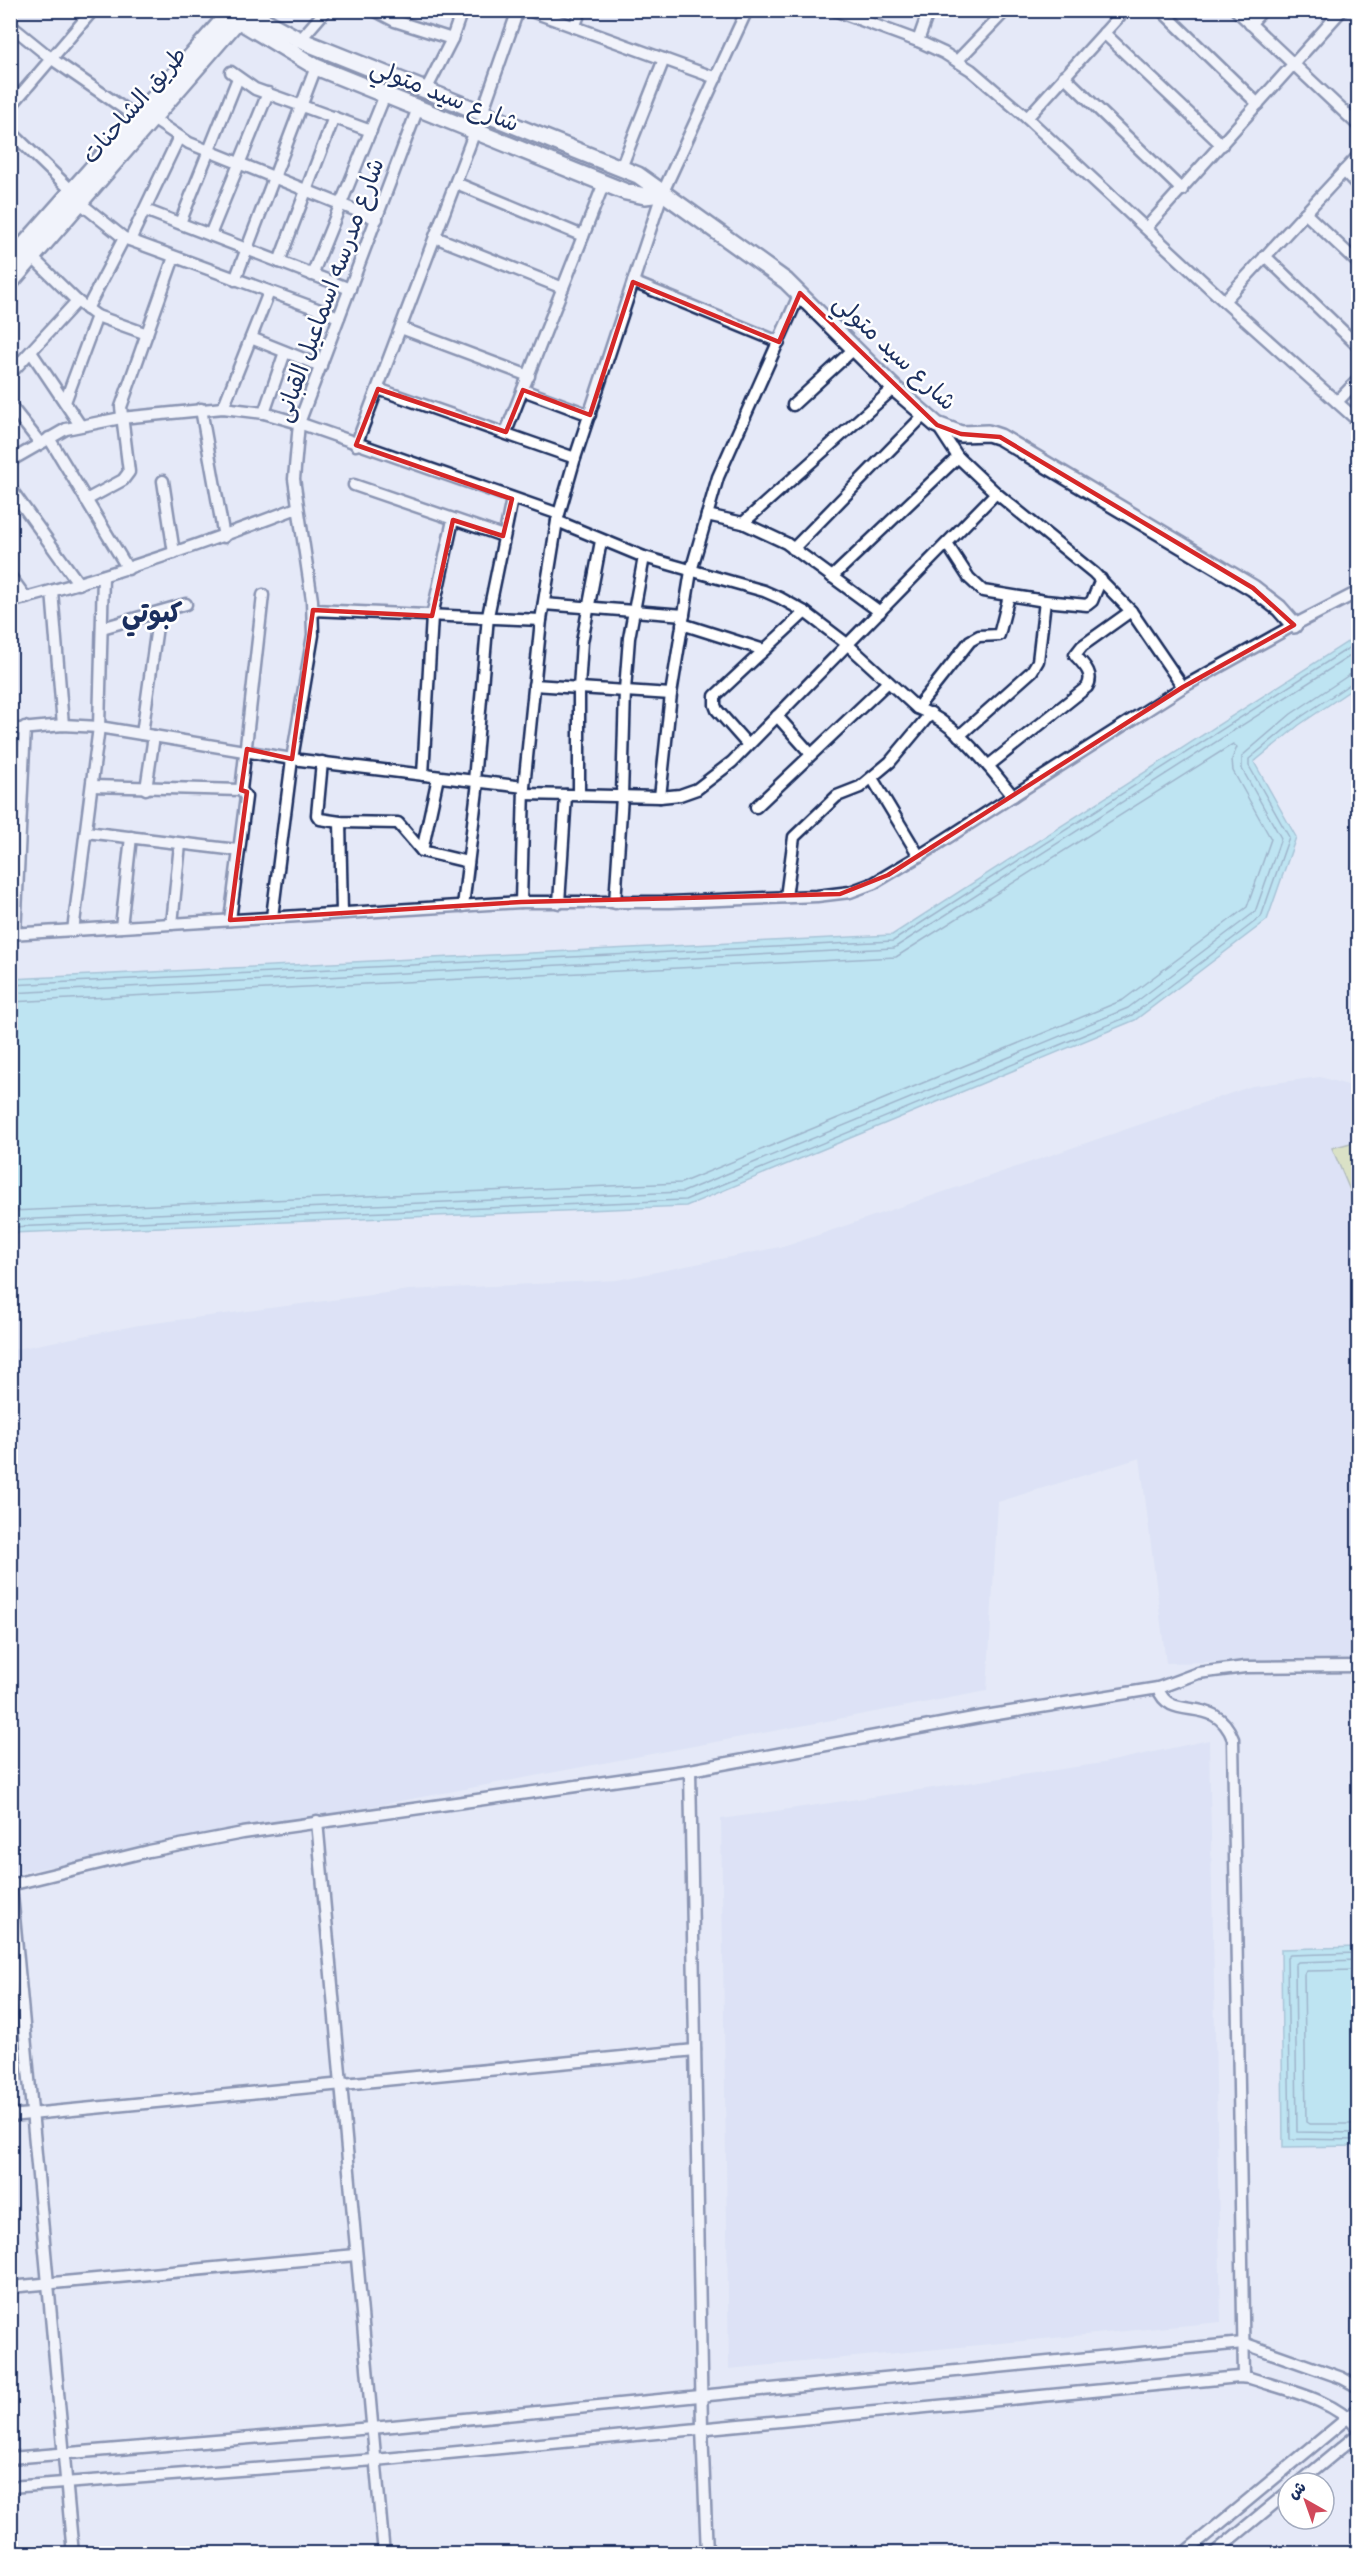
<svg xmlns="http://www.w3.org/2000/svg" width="1369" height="2564" font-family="Caveat,'Playpen Sans Arabic',sans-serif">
<rect width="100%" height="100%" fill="#e5e9f8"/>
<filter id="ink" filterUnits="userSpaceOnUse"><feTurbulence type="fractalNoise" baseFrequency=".0167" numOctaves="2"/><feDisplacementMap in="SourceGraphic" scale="12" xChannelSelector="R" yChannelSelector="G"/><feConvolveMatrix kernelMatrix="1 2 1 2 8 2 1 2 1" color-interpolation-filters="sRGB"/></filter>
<g filter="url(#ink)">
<g fill="#d2daf3">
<polygon points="1320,1077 1358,1088 1358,1659 1166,1663 1140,1458 998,1502 987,1691 11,1874 11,1350 139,1325 409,1290 617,1280 789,1245 1252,1086"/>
<polygon points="1209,1740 1221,2322 729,2369 721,1819 1103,1763"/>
</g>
<polygon fill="#ccd88b" stroke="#748474" stroke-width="1.5" points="1358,1141 1358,1209 1332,1148"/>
<g fill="#8edeea" stroke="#6098b2" stroke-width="1.5">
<polygon points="1358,635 1358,685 1299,725 1254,762 1296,837 1267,920 1135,1020 686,1206 11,1233 11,979 892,935"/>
<polygon points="1358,1947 1358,2146 1283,2147 1281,1949"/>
</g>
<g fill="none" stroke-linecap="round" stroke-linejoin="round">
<g stroke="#497596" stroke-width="1.5">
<polyline points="10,985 893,941 1358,642"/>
<polyline points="10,993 894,948 1358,651"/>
<polyline points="10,1002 896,957 1233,744 1237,747 1232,759 1233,771 1271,839 1247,907 1123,1000 681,1183 10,1211"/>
<polyline points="10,1220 683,1192 1128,1008 1255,912 1281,838 1242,769 1242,756 1291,714 1349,675 1358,673"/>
<polyline points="10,1227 685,1200 1132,1015 1261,917 1289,837 1249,766 1249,759 1295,721 1353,682 1358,681"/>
<polyline points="1358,1953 1290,1955 1287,1958 1290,2139 1358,2140"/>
<polyline points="1358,1960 1298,1962 1295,1965 1297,2132 1358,2133"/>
<polyline points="1358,1970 1307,1971 1304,1974 1306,2122 1309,2124 1358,2124"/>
</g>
<g stroke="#1b2f5e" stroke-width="15">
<g id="street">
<polyline points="374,10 395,21 452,39"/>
<polyline points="528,10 716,78"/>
<polyline points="834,10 918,41 944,53 971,70 1027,118 1224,301 1358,421"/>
<polyline points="1161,10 1258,104"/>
<polyline points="1236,10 1358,125"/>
<polyline points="1250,24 1263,10"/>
<polyline points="10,25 52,59 142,121"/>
<polyline points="574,27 581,10"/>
<polyline points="1104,33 1222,145"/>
<polyline points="300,40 326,10"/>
<polyline points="918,41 929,10"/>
<polyline points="957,61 1006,10"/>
<polyline points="231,72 255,89 371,131"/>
<polyline points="1064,76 1182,190"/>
<polyline points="426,90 452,39 462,10"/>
<polyline points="10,107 93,10"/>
<polyline points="482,113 518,10"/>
<polyline points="1027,118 1125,10"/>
<polyline points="153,119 189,143 377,219"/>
<polyline points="10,131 73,192"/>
<polyline points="621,168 664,59"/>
<polyline points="1344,171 1358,186"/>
<polyline points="456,183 583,236"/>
<polyline points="79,202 124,238 339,317"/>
<polyline points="145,210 350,289"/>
<polyline points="1305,213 1358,263"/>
<polyline points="180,223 238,78"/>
<polyline points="1146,228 1342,10"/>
<polyline points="210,235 268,93"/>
<polyline points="435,237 563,288"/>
<polyline points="130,240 179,137"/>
<polyline points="1265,256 1358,346"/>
<polyline points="33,258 77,301 97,316 147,334"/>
<polyline points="279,262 334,117"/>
<polyline points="312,275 385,95"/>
<polyline points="235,280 316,67"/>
<polyline points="633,282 779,342"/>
<polyline points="1224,301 1358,156"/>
<polyline points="87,309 124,238"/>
<polyline points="401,328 529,376"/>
<polyline points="251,338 321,366"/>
<polyline points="31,352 80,425"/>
<polyline points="10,374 77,301"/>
<polyline points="378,389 575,458"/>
<polyline points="523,390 590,415"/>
<polyline points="65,402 97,316"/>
<polyline points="1337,402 1358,380"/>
<polyline points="10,405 40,443"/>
<polyline points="793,405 855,348"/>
<polyline points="223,408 269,292"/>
<polyline points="201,409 224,537"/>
<polyline points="264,413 285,352"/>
<polyline points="937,425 958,457 996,493 1094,573 1131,611 1183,687"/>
<polyline points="506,432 604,183"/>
<polyline points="49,438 128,569"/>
<polyline points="356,445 475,131"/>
<polyline points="10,461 66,429 121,418 223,408 264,413 299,423 559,514"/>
<polyline points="163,481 174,553"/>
<polyline points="354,485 503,536"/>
<polyline points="10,488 79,584"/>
<polyline points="86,500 123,480 129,472 121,407 174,257"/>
<polyline points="707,515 743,523 786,543 880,612"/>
<path d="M557,521L644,557L764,591L780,598L805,612L847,644L917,708C957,723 987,765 1013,796"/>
<polyline points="743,523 894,388"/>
<polyline points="947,544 969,578 983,591 1045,601 1087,605 1092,601 1101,579"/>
<polyline points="793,549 924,415"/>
<polyline points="10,576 26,598"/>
<polyline points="832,577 958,457"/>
<polyline points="52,591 63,725"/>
<path d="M10,602C108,577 203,544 297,508"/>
<polyline points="544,604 684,615"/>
<polyline points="313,610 541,620"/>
<polyline points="682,624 764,650"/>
<polyline points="102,628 186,604"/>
<polyline points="534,685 671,694"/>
<polyline points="917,708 970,641 979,636 999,635 1009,596"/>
<polyline points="777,716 810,753"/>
<polyline points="10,730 63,725 99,727 292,759 524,787"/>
<polyline points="142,734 159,612"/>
<polyline points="959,736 1032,671 1038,661 1045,601"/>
<polyline points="748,745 717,710 715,705 715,696 805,612"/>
<polyline points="322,762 317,815 320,819 340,822 398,823 422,851 468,862"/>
<path d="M988,766L1087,687C1095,674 1083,664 1075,655L1082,646L1131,611"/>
<polyline points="423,775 432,616 453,520"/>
<polyline points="872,778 919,856"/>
<polyline points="474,781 488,616 512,499"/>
<polyline points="92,786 241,790"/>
<polyline points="146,789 154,736"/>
<polyline points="524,794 660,797 680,795 697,789 732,762 996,493"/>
<polyline points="579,795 579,688 582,642 601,541"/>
<polyline points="660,797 671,694 691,571 718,477 800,293"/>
<polyline points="756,807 888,682"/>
<polyline points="340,822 342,912"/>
<polyline points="86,832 237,850"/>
<polyline points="422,851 438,777"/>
<polyline points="786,897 794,837 837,796 860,787 890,762 931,713"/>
<polyline points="521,902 524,787 541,620 557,521 575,458 662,194 747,10"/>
<polyline points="559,903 566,795"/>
<polyline points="615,903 622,796 625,690 629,638 644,557"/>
<polyline points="463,906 478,782"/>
<polyline points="272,917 292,759 313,635 312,600 294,479 299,423 418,108"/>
<polyline points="230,920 246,797 241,790 263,595"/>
<polyline points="172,924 180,844"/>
<polyline points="121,927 131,837"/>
<polyline points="73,931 99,727 103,576"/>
<polyline points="10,934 521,902 670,902 817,896 850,892 874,883 919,856 1183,687 1294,625 1358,592"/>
<polyline points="15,934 25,727"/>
<path d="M1158,1688C1170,1725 1215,1691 1233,1739L1244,2377"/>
<polyline points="690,1770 702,2428 707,2554"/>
<polyline points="317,1821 384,2554"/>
<polyline points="11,1884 73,2554"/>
<polyline points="10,1885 149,1851 243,1833 690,1770 979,1717 1158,1688 1198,1673 1245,1667 1358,1666"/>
<polyline points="10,2116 695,2050"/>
<polyline points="10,2287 356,2255"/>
<polyline points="10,2458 372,2428 1243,2343 1342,2378 1358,2387"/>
<polyline points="1299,2483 1358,2434"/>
<path d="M10,2487L375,2460L1239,2377L1250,2378C1286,2390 1333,2399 1358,2428"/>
<polyline points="1183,2554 1358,2409"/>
<polyline points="1213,2554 1288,2492"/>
</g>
</g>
<g stroke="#1b2f5e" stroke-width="20">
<g id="secondary">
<polyline points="221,10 316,67 626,192 645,196 662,194"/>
<polyline points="245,10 300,40 638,175 786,281 894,388 937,425 961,434 988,433 1000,437 1253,588 1279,608 1294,625"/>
<polyline points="10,261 232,10"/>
<polyline points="10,283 244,13"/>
</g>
</g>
<use href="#street" stroke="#fff" stroke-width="10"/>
<use href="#secondary" stroke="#fff" stroke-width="15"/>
</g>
</g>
<path d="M0 0H1369V2564H0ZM633,282L779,342L800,293L937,425L961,434L1000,437L1253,588L1294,625L1183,687L888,875L840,894L521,902L230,920L247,792L241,790L247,749L292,759L313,610L432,616L453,520L503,536L512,499L356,445L378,389L506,432L523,390L590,415Z" fill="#e5e9f8" fill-opacity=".55" fill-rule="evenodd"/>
<path fill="none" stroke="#d62828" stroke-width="4.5" stroke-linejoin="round" d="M633,282L779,342L800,293L937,425L961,434L1000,437L1253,588L1294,625L1183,687L888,875L840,894L521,902L230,920L247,792L241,790L247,749L292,759L313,610L432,616L453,520L503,536L512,499L356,445L378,389L506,432L523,390L590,415Z"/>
<g text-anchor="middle" stroke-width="5" stroke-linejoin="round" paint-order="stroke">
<g font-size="24" fill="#1b2f5e" stroke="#fff">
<text transform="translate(445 95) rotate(22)" y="8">شارع سيد متولي</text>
<text transform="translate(134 105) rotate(-49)" y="8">طريق الشاحنات</text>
<text transform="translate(329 290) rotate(-70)" y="8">شارع مدرسه اسماعيل القبانى</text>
<text transform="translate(895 352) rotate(43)" y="8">شارع سيد متولي</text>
</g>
<g font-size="27" font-weight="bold" fill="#1b2f5e" stroke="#fff">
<text x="152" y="622">كبوتي</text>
</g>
</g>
<rect width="1369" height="2564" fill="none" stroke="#fff" stroke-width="36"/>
<rect x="18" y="18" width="1333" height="2528" fill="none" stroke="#1b2f5e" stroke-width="2" filter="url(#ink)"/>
<g transform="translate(1306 2501) rotate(320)"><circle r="28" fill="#ffffff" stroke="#a4acbf" stroke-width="1.5"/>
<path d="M0-4.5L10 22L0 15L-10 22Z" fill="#d1495b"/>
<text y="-9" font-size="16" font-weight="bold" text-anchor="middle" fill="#1b2f5e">ش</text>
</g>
</svg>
